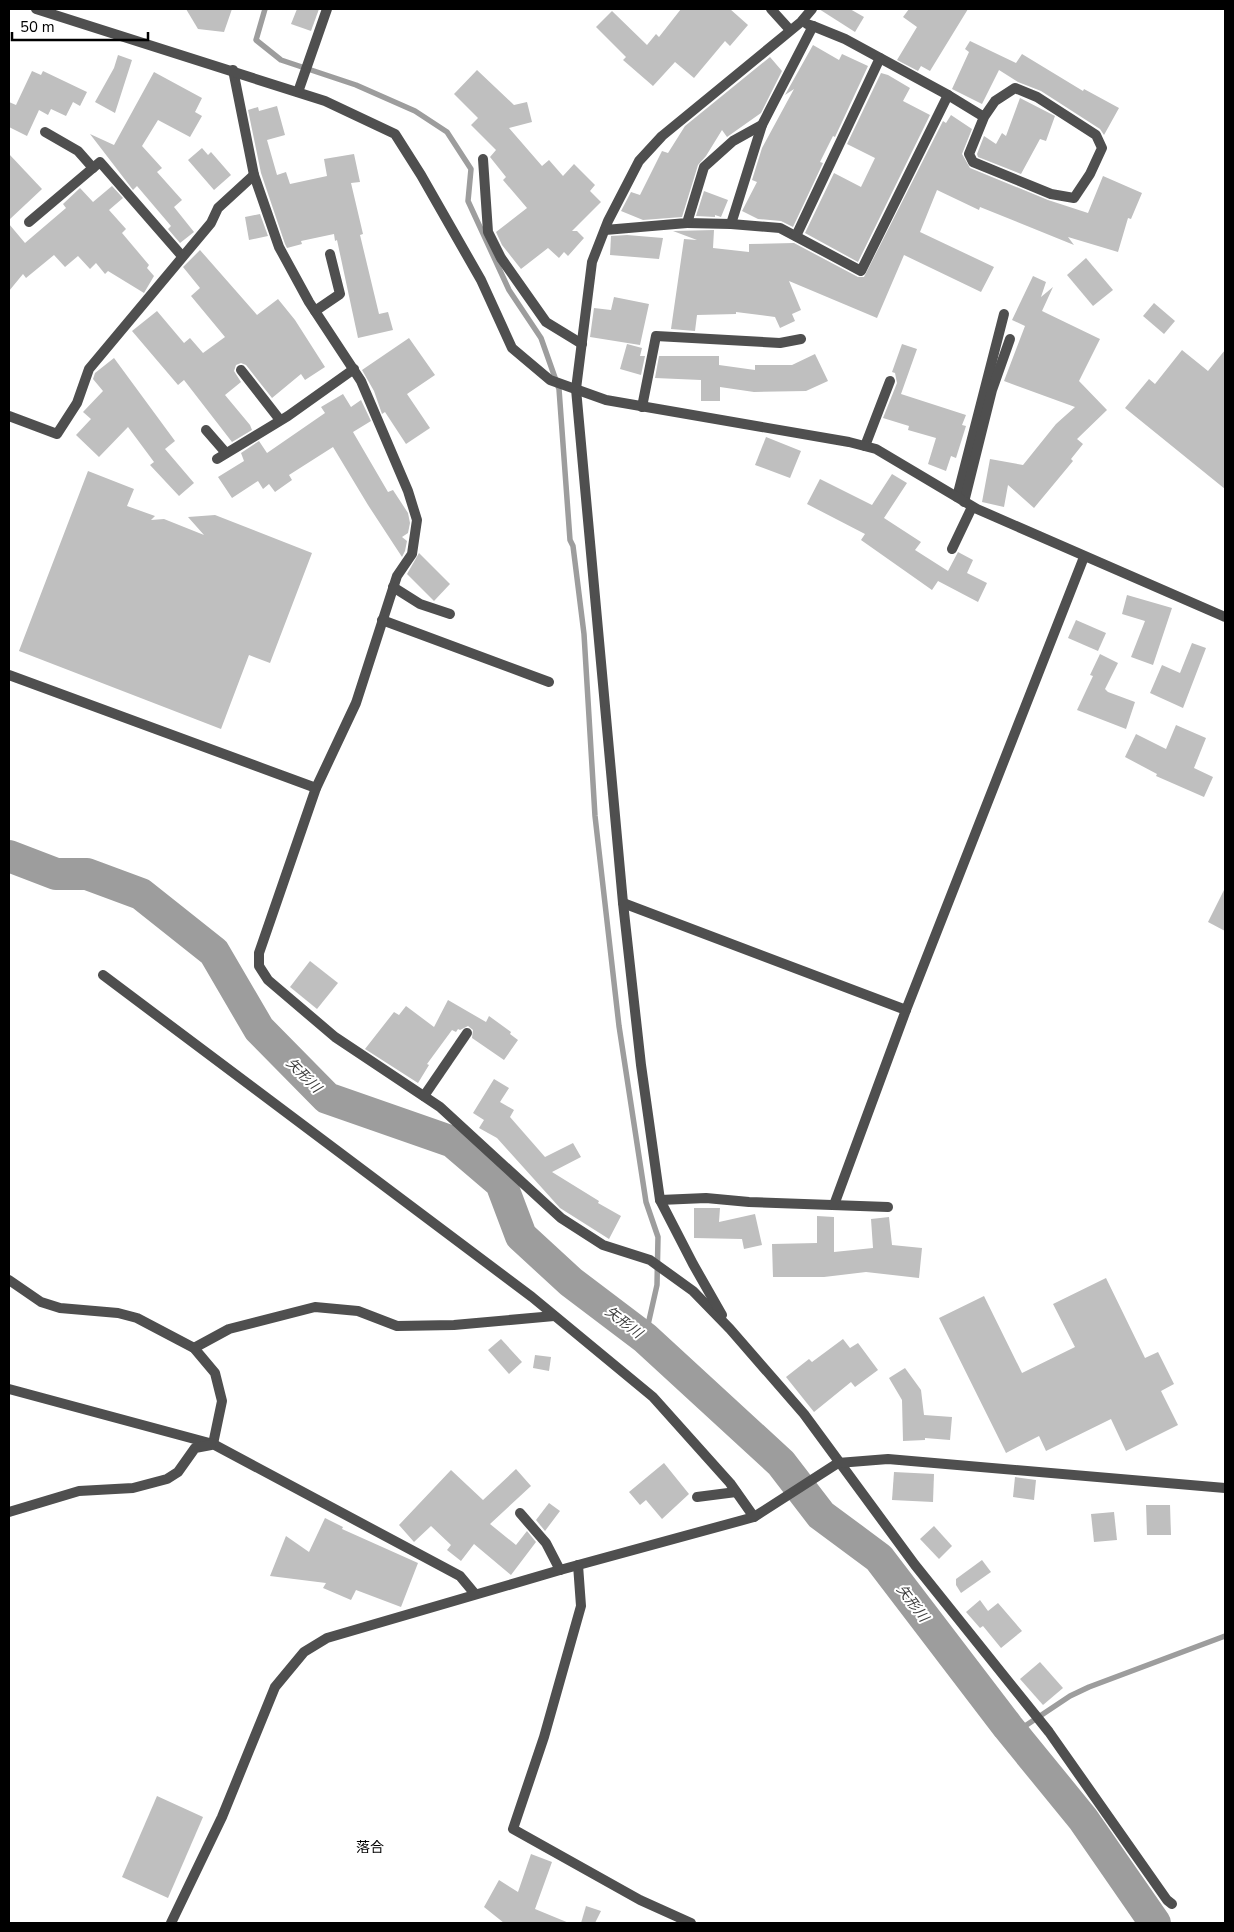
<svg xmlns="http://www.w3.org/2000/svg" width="1234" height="1932" font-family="'Nunito Sans','Noto Sans JP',sans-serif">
<rect width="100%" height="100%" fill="#fff"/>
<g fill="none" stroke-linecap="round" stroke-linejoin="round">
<g stroke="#9d9d9d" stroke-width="5.5">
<polyline points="265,9 256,40 281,60 356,85 415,111 447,132 471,169 468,201 509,290 541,338 559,389 570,540 573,546 584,634 595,816 619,1026 646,1202 658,1237 657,1285 645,1338"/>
<polyline points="1008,1727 1025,1726 1070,1696 1089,1687 1225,1636"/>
</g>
<polyline stroke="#9d9d9d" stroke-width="32" points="9,856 56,874 87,874 141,894 214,952 259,1029 327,1098 453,1142 501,1183 521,1236 571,1282 645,1338 781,1463 821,1515 879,1558 1008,1727 1083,1819 1155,1923"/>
</g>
<g fill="#bfbfbf">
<polygon points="186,9 232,9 224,32 198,29"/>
<polygon points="297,9 319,9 311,31 291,24"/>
<polygon points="681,9 730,9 748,25 730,46 725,41 694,78 675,62 653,86 623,60 626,57 596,27 612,11 647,45 656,34 659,37"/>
<polygon points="819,9 850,9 864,17 855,32"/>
<polygon points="909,9 968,9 930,71 921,66 918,71 897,60 917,27 903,17"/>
<polygon points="970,41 1016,63 1022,54 1083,91 1084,89 1119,108 1104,135 1100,129 1041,91 1018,82 999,70 982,104 952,89 969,52 965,49"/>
<polygon points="813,45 839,60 842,54 868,66 835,137 833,136 820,162 823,163 793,227 781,221 758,219 742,211 757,182 752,180 762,148 794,89 785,95"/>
<polygon points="118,55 132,60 115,113 95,102 114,68"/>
<polygon points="770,57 782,71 761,113 727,137 722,130 706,156 698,165 682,217 643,220 621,211 631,192 640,195 662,151 668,153 685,126"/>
<polygon points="477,70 514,105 527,102 532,122 509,128 542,166 549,160 563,176 574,164 595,185 590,191 601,202 572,231 577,231 584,238 568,256 564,252 559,258 548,248 521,269 502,245 496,232 527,208 503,180 506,177 490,157 496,150 471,125 478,118 454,94"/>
<polygon points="32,71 41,75 43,71 87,92 80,106 73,102 66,116 51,109 48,115 39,110 27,136 9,127 9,102 16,105"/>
<polygon points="154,72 202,98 195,112 202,116 190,137 158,120 142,146 162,168 157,172 182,200 174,207 194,232 180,243 168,229 171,226 137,186 133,190 90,134 114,145"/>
<polygon points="881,73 888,75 910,88 903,101 930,115 858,262 805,233 834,173 861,187 875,158 847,144"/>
<polygon points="1020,98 1055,116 1046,141 1040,139 1021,174 978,157 977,154 984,136 996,144 1002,133 1006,136"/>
<polygon points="277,106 285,135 267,140 277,175 286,172 290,184 327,176 324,159 354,154 360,182 351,183 363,234 360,235 379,314 388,312 393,330 358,338 337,240 335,241 334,234 301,241 302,244 287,248 285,244 261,173 248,110 258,107 259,111"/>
<polygon points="951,115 972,129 962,154 970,168 1048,200 1088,213 1103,176 1142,193 1131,219 1128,218 1118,252 1068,237 1074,245 980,207 979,210 937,190 920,232 994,267 981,292 904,255 877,318 789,281 801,310 792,314 795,321 780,328 775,317 736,312 736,314 697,315 695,331 671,329 684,239 697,240 673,231 714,230 713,248 749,252 749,244 794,243 858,277 864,277 943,121 946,123"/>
<polygon points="202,148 208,155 211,152 231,175 214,190 188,160"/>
<polygon points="9,154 42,189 9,220"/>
<polygon points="112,186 123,198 109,210 126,229 122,233 149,265 147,268 154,276 144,293 108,271 105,274 96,263 90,269 78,256 65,267 54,255 26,278 23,274 9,291 9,224 25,243 66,208 63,204 80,188 93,202"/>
<polygon points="704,191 728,200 721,217 715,215 715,217 696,216"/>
<polygon points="260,214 268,236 249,240 245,217"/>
<polygon points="627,235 663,238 659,259 610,255 611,236"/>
<polygon points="200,250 257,315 278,299 295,320 325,367 305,380 301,374 272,398 246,365 241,363 236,365 234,371 241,382 225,395 250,425 252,430 232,442 184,380 178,385 132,331 157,311 184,343 190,338 203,353 225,337 191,296 200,288 183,267"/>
<polygon points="1086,258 1113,290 1093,306 1067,275"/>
<polygon points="1033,276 1046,282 1041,297 1053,287 1042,311 1100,339 1079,381 1107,410 1077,439 1083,444 1071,459 1073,461 1034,508 1008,485 1004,507 982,502 990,459 1023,465 1056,424 1075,407 1004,381 1025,326 1012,320"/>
<polygon points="614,297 649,304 640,345 590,337 594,308 611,310"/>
<polygon points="1154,303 1175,321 1164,334 1143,316"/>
<polygon points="409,338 435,375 407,394 430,428 406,444 385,412 382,414 374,391 362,370"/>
<polygon points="627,344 642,348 640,356 645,356 641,375 620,369"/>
<polygon points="902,344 917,349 901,394 966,415 962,425 966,426 956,458 951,456 946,471 928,464 936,438 908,430 909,426 883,418 897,383 895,373 892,372"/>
<polygon points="1182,350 1208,371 1225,350 1225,489 1125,408 1149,379 1155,384"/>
<polygon points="815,354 828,381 806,391 754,392 720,387 720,401 701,401 701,380 655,378 659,356 719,356 719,365 755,370 755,365 792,365"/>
<polygon points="114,358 175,441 165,449 194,483 179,496 150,465 154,462 128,427 99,457 76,435 91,419 83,412 103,391 93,379 95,373"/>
<polygon points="343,394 351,407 361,400 371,421 353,432 388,492 393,490 408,513 410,523 408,533 402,537 407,541 405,551 402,557 368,505 333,447 289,475 292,480 275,492 269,484 263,489 258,481 232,498 218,477 244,461 241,453 259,441 267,453 325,413 321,407"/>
<polygon points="766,437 801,451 790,478 755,465"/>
<polygon points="88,471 134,489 127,506 155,516 151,520 164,519 204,535 188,517 215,515 312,553 270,663 249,655 221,729 19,651"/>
<polygon points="892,474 907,483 884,518 921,542 915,550 948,571 958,552 973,560 967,573 987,583 978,602 938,581 932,590 861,540 865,534 807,504 820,479 872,505"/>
<polygon points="419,553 450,584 434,601 407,574"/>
<polygon points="1127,595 1172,608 1153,665 1131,657 1145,621 1122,614"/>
<polygon points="1076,620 1106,633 1098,651 1068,638"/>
<polygon points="1192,643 1206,648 1183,708 1150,693 1162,665 1180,673"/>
<polygon points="1100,654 1118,663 1105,689 1108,692 1135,702 1126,729 1077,710 1093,676 1090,675"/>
<polygon points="1176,725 1206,738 1194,768 1213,777 1204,797 1156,776 1157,774 1125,757 1136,734 1166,749"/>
<polygon points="1225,888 1225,931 1208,922"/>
<polygon points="310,961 338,983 317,1009 290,987"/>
<polygon points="448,1000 486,1022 489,1016 511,1032 510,1034 518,1040 504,1060 472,1038 473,1030 468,1026 460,1030 458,1029 456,1032 452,1030 427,1064 429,1065 418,1083 365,1049 394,1012 399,1015 406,1006 434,1027"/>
<polygon points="494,1079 509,1088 500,1102 514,1110 510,1117 545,1157 573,1143 581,1157 552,1172 599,1201 598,1203 621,1216 609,1239 560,1208 497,1138 479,1128 484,1120 473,1113"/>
<polygon points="694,1208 720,1208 719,1222 755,1214 762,1245 744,1249 742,1239 694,1238"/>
<polygon points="817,1216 834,1217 834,1252 873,1248 871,1219 889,1217 892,1245 922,1248 919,1278 866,1272 824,1277 773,1277 772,1244 817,1243"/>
<polygon points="1106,1278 1145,1358 1158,1352 1174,1384 1161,1391 1178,1425 1126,1451 1111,1419 1046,1451 1039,1436 1006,1453 939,1318 984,1296 1022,1373 1075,1347 1053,1304"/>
<polygon points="501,1339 522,1362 509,1374 488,1350"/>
<polygon points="843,1339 850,1348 858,1343 878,1370 855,1387 851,1382 814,1412 786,1377 809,1359 812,1362"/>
<polygon points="535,1355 551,1357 549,1371 533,1368"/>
<polygon points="905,1368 921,1390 924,1415 952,1417 950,1440 925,1438 925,1440 903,1441 902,1400 889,1378"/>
<polygon points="664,1463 689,1494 662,1519 646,1500 640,1505 629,1492"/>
<polygon points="516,1469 531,1486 490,1524 516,1545 527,1531 536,1542 511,1575 474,1544 461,1561 447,1550 451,1545 431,1526 414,1542 399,1525 451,1470 483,1500"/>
<polygon points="894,1472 934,1474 933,1502 892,1500"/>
<polygon points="1015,1477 1036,1480 1034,1500 1013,1497"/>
<polygon points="549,1503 560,1511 545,1531 536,1520"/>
<polygon points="1146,1505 1170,1505 1171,1535 1147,1535"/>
<polygon points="1114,1512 1117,1540 1094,1542 1091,1514"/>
<polygon points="325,1518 343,1527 342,1529 418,1563 401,1607 356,1590 351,1600 323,1588 326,1583 270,1576 286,1536 309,1552"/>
<polygon points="934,1526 952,1546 939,1559 920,1539"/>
<polygon points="982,1560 991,1572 961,1593 956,1585 956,1579"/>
<polygon points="980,1600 988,1611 998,1603 1022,1631 1001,1648 983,1626 980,1628 966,1612"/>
<polygon points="1040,1662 1063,1688 1043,1705 1020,1679"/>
<polygon points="157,1796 203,1817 168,1898 122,1877"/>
<polygon points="531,1854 552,1862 535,1909 569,1923 504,1923 484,1907 499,1880 518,1892"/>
<polygon points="586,1906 601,1911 595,1923 581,1923"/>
</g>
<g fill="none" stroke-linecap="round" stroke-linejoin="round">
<polyline stroke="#4f4f4f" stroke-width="10" points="948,95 984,117 969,154 973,162 1051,194 1074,198 1090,174 1102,148 1096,135 1037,97 1015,88 995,101 984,117"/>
<g stroke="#4f4f4f" stroke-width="10">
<polyline points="771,9 790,30"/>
<polyline points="233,70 254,175 279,247 309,302 361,381 408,491 417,520 412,554 397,576 356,703 316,788 259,953 259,966 268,980 335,1037 440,1107 561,1218 603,1245 650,1260 693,1291 730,1329 804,1414 915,1565 1049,1732 1167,1900 1172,1904"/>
<polyline points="298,92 327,9"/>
<polyline points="45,132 78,151 93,168"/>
<polyline points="483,159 488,232 501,258 546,322 582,344"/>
<polyline points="29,222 100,162 182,256"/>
<polyline points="687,223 731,224 762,125"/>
<polyline points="731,224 780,228 861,271 948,95 845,39 813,26"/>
<polyline points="605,230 687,223 704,167 733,141 762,125 813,26 807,24"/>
<polyline points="796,236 880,58"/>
<polyline points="315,311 340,294 330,254"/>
<polyline points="241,370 280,420"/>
<polyline points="642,407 656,336 780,343 801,339"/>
<polyline points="9,416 57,434 77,403 89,369 211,223 218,208 254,175"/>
<polyline points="206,430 226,453"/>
<polyline points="865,446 890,381"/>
<polyline points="217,459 288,416 354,369"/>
<polyline points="957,497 1004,314"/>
<polyline points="964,502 992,390 1010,339"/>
<polyline points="952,549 972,507"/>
<polyline points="393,587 420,604 450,614"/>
<polyline points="382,620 549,682"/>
<polyline points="9,675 316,788"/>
<polyline points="623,903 906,1010 1084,557"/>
<polyline points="103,975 532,1297 653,1397 730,1483 754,1517"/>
<polyline points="424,1096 467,1033"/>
<polyline points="660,1200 706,1198 749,1202 888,1207"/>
<polyline points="834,1205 906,1010"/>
<polyline points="9,1280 41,1302 60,1308 118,1313 137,1318 194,1348 215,1373 222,1401 213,1444"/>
<polyline points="722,1315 693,1264 660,1200 641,1065 623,903 576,389 592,262 608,221 639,161 662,136 801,22 812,9"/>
<polyline points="194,1348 229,1329 315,1307 358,1311 397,1326 454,1325 554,1316"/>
<polyline points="9,1389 213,1444 460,1576 475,1594"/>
<polyline points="697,1497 736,1492"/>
<polyline points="9,1512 79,1491 133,1488 167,1479 178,1472 195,1448 211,1445"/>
<polyline points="520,1513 546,1543 560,1570"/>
<polyline points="578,1565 581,1606 544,1737 513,1829 640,1900 691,1923"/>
<polyline points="171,1923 222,1817 275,1687 304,1652 327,1638 560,1570 754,1517 838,1463 888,1459 1225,1488"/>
</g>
<polyline stroke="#4f4f4f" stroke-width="10" points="36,9 325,101 395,134 421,175 481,280 512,348 550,380 606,400 849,442 876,449 977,509 1225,617"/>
</g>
<g text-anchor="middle" stroke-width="4" stroke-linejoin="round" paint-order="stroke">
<g font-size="14" font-style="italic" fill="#3e3e3e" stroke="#fff">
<text transform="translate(304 1075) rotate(45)" y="5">矢形川</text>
<text transform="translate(624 1322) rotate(37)" y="5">矢形川</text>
<text transform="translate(913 1603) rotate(53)" y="5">矢形川</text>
</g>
<g font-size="14" fill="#000" stroke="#fff">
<text x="370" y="1852">落合</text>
</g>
</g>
<rect width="1234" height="1932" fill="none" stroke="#000000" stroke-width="20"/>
<path d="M12 32v8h136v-8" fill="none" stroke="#000000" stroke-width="2.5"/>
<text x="20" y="32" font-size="15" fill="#000000" stroke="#ffffff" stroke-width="4" paint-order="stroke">50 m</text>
</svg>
